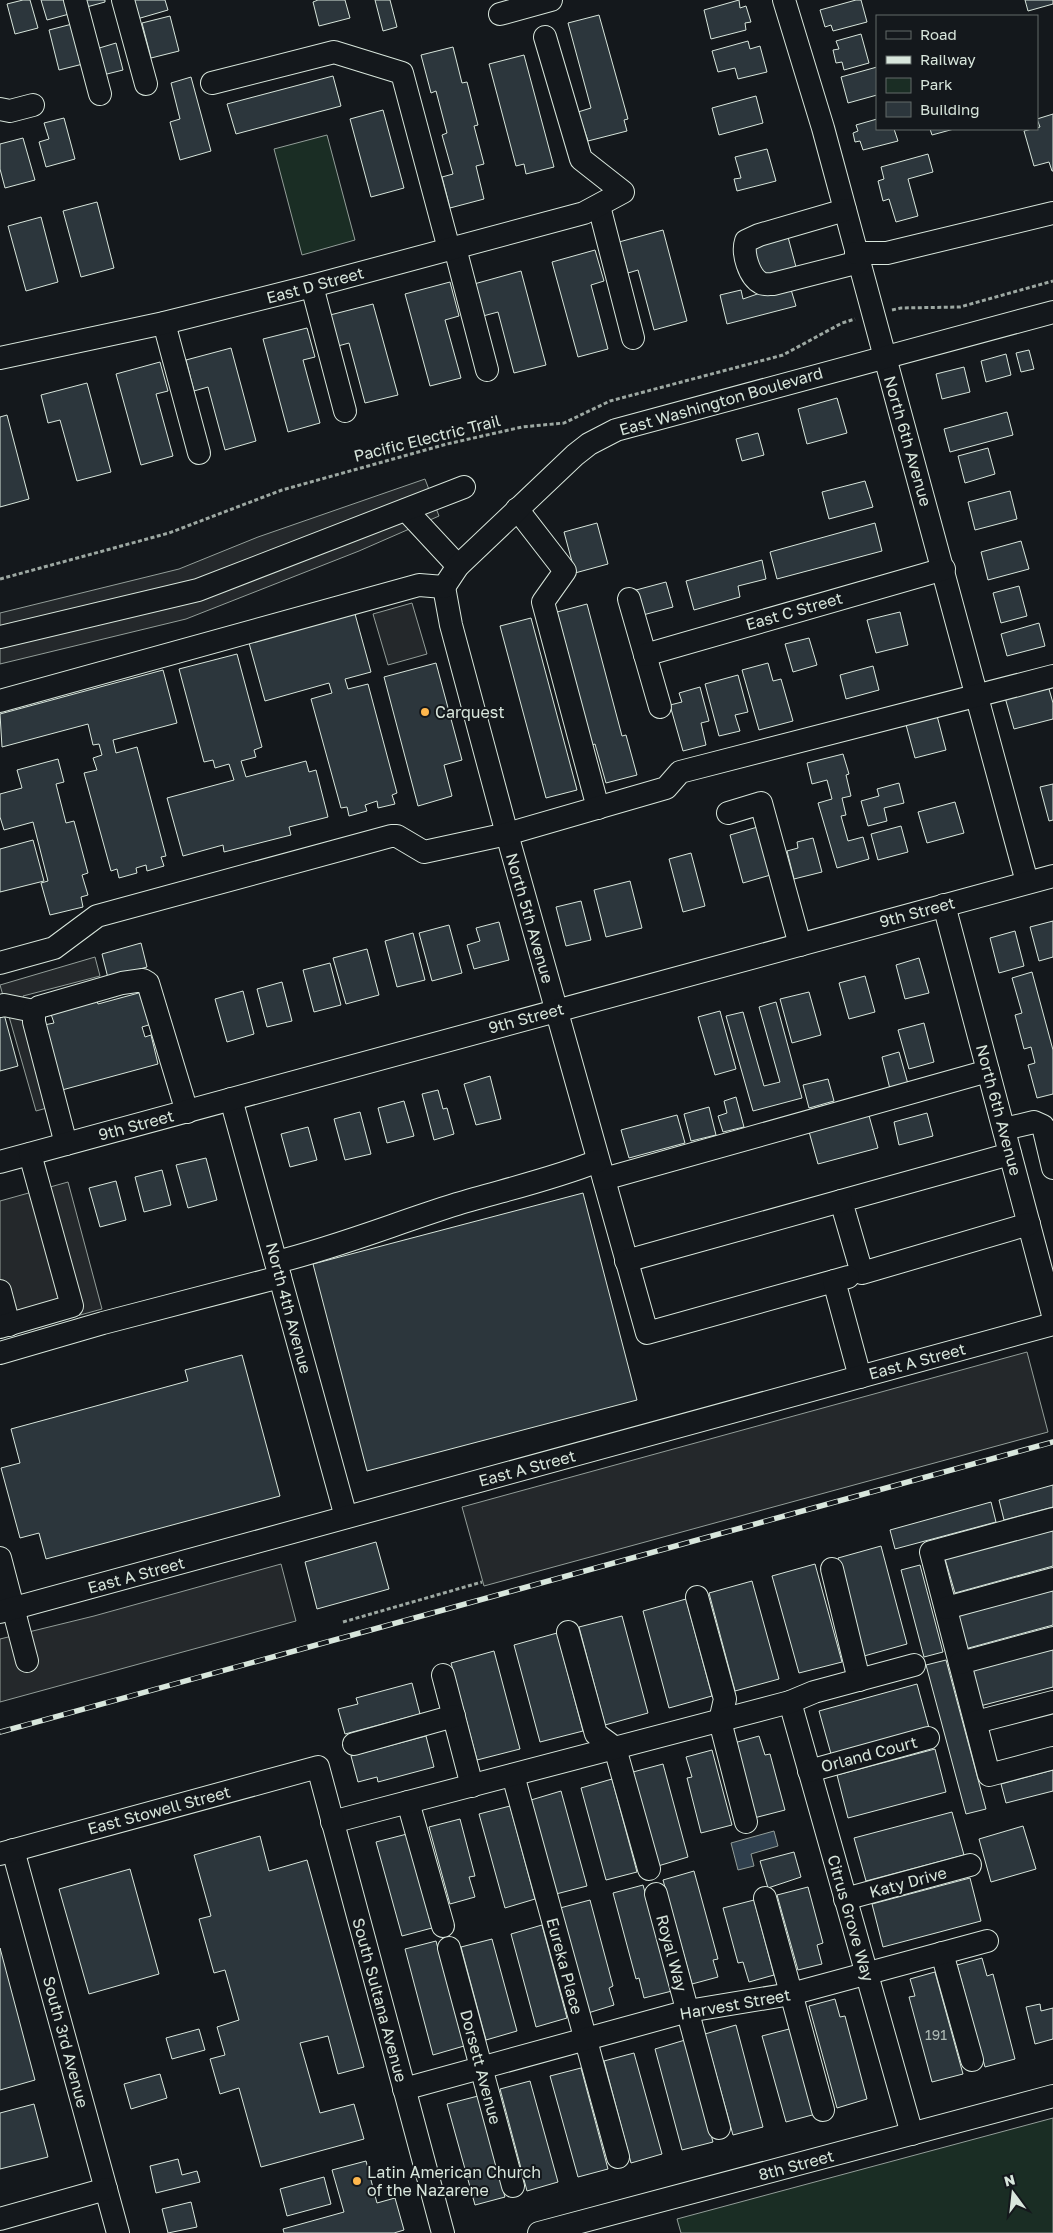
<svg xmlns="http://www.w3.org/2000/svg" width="1053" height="2233" font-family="'Golos Text',sans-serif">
<rect width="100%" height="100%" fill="#14181c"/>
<g fill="#1a2d24" stroke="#939e99">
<polygon points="327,135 355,240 302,255 274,149"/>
<polygon points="1053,2118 1053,2233 681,2233 677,2219"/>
</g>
<g fill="#24282b" stroke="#939e99">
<polygon points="425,479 439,516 359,551 186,619 0,664 0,613 179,569 258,537"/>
<polygon points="412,603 427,654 388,665 373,614"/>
<polygon points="95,957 100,976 23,996 54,1106 36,1111 0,985"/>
<polygon points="68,1182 102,1309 0,1337 0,1201"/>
<polygon points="1027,1352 1048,1432 484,1586 462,1507"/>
<polygon points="281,1564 296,1621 0,1702 0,1639 94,1616"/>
</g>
<polygon fill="#2f3f4d" stroke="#939e99" points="774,1831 778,1846 751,1854 754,1866 738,1870 731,1843"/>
<g fill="#2c363c" stroke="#d8e6dc">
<polygon points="23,0 30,0 38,28 15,34 7,4"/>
<polygon points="41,0 70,0 73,13 47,20"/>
<polygon points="81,0 105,0 105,2 83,8"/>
<polygon points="132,0 165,0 168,10 137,19"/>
<polygon points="318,0 345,0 350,18 319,26 313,2"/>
<polygon points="375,0 390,0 397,27 383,31"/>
<polygon points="739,0 740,8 746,6 751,22 745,23 746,30 711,39 704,10"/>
<polygon points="856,0 861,0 867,22 833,31 831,25 825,27 820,10"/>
<polygon points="1025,0 1053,0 1053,4 1028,11"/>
<polygon points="599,15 628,119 624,120 627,131 588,141 578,112 591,108 568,23"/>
<polygon points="170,16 179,51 151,58 142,23"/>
<polygon points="76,23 87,63 59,70 49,30"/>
<polygon points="861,34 869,63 844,70 842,62 836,63 833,50 839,49 836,41"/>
<polygon points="748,41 750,49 760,46 767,72 738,79 735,68 718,72 712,51"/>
<polygon points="116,43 123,70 103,75 96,49"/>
<polygon points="453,47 462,83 467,82 478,125 474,126 484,164 476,166 484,199 450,208 442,177 453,174 442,135 447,133 436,91 431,93 421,55"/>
<polygon points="524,55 554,167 526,174 524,164 516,166 489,64"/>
<polygon points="877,67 877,95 848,103 841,77"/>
<polygon points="333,76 341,106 236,134 227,104"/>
<polygon points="191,77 211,151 180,160 170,122 180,119 171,83"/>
<polygon points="756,96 763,123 719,135 712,108"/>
<polygon points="383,110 404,188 371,197 350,119"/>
<polygon points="1053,114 1053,171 1052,171 1049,162 1034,166 1024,131 1040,127 1037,119"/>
<polygon points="64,118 75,159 46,167 39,142 49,139 44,123"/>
<polygon points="877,119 877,129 894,129 898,141 863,150 860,141 855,142 853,133 858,131 856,125"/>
<polygon points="930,129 954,129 932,135"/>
<polygon points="23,138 35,180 5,188 0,169 0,144"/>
<polygon points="767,149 776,181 737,191 734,179 741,178 735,157"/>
<polygon points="928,154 933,172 908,179 918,216 896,222 889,199 883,201 878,181 884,179 881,167"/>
<polygon points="97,202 114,268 81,277 63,211"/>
<polygon points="41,217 58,282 26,291 8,226"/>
<polygon points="663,230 687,321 654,330 638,270 628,273 619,242"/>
<polygon points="788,237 796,267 759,277 751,247"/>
<polygon points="595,250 604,281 591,285 608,349 578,357 552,262"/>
<polygon points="521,271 546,365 514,373 498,312 483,316 474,284"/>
<polygon points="450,282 459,316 445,320 461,378 430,386 405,294"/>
<polygon points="789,283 796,306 727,324 720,295 741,290 743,299"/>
<polygon points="373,304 398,395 365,403 349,343 338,346 330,315"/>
<polygon points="307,328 315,357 303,360 320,423 288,432 263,339"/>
<polygon points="231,348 256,441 225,450 208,387 194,391 186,360"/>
<polygon points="1029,350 1034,369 1021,372 1016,353"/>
<polygon points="1006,354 1011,375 986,382 981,361"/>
<polygon points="160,362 168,391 156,394 173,456 141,465 116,374"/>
<polygon points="964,367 970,392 942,399 936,374"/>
<polygon points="87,383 111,472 77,481 60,420 48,423 41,395"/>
<polygon points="837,398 847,433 807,444 798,409"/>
<polygon points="1007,412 1013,435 950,452 944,429"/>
<polygon points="7,415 29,499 0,507 0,417"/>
<polygon points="758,433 764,455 742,461 736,439"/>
<polygon points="988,448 995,474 965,483 958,456"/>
<polygon points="865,481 873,507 829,519 822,492"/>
<polygon points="1010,491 1017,519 975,530 968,502"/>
<polygon points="597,523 608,564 575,573 564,532"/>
<polygon points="875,523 882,551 777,579 770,552"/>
<polygon points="1021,541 1029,569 988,580 981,552"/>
<polygon points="762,560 766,579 738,586 740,597 694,610 686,581"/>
<polygon points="666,582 673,607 643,615 636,590"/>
<polygon points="1019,586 1027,616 1001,623 993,593"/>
<polygon points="587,604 622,736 626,735 637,775 606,783 595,744 592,745 557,612"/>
<polygon points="900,612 908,645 876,653 867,620"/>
<polygon points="355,614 371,672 345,679 348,689 368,684 397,793 392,795 395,804 378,808 377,801 365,805 367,811 349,816 347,807 341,808 311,699 332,693 329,683 265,701 249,643"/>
<polygon points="531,618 577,790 546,798 500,626"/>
<polygon points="1039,623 1045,646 1007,656 1001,634"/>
<polygon points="809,638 817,665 793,672 785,644"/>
<polygon points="237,654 262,747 254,750 256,757 241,761 246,777 306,761 309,772 316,770 328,817 289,827 291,835 224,852 223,845 183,856 167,798 234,780 229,764 215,768 213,760 204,762 179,669"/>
<polygon points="436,663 462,760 444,765 452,796 418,806 384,677"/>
<polygon points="768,663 773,681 781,679 793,721 759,730 742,670"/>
<polygon points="873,666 879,690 846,699 840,675"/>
<polygon points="163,670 177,723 113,740 116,753 137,747 166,856 161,857 164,866 147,871 146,865 136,868 137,873 119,878 117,869 111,871 84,773 97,770 93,758 102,755 99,744 93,745 88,724 2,747 0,714"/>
<polygon points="738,675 748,712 735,715 740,731 719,736 705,684"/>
<polygon points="1047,682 1053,703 1053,719 1014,729 1004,694"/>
<polygon points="700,687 709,721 701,723 706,745 683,751 670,705 682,702 679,693"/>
<polygon points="936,712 946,750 915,758 905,721"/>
<polygon points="843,754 849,774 846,775 851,796 842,798 846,815 841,816 848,841 863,837 869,859 837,868 818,803 832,799 827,780 812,784 807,763"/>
<polygon points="58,759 64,782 56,784 66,823 74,821 88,873 82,875 88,895 81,897 83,907 50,915 41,883 48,881 33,822 4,830 0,817 0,794 22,788 17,770"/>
<polygon points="899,783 904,803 884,808 887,821 868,826 861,801 879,796 877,789"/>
<polygon points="1053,784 1053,820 1049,821 1040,787"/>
<polygon points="955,802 964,833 927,843 918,812"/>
<polygon points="761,826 774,874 743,883 730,835"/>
<polygon points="901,826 908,852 878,860 871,834"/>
<polygon points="813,838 822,872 794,879 787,851 798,848 797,842"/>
<polygon points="33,840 44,881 0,892 0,849"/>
<polygon points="691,853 705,906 683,912 669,859"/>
<polygon points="630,881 642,928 606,937 594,890"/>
<polygon points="581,901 591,940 566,946 556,907"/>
<polygon points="1053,921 1053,957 1039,961 1030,927"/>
<polygon points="499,922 509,960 474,969 467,945 480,941 476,928"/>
<polygon points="449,925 462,973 432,981 419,933"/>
<polygon points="1015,931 1024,966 999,973 990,938"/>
<polygon points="413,933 425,980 397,987 385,941"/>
<polygon points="141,943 147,967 108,978 102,954"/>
<polygon points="367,949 379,995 346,1004 333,958"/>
<polygon points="919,958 929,993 905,999 896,965"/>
<polygon points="330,963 341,1005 314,1012 303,970"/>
<polygon points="1032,972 1053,1050 1053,1094 1037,1098 1028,1065 1035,1063 1031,1047 1024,1049 1015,1015 1022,1013 1012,978"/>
<polygon points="865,976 875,1012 849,1019 839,983"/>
<polygon points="282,982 292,1021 267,1027 257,989"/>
<polygon points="146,991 155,1023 142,1027 145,1037 151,1035 158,1064 62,1090 44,1025 54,1023 51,1014 97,1001 98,1004"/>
<polygon points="243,991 254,1034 227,1042 215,999"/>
<polygon points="809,992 821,1035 792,1043 780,999"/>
<polygon points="776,1002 802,1098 753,1111 726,1016 743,1012 764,1086 780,1082 759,1007"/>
<polygon points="720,1011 736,1069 715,1075 698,1017"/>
<polygon points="4,1014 18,1066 0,1071 0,1015"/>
<polygon points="924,1023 934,1062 909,1069 898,1030"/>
<polygon points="899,1052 908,1084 890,1089 882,1057"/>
<polygon points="490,1076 501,1119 476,1125 464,1084"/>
<polygon points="828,1079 834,1101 809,1108 803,1085"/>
<polygon points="438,1090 443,1109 447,1108 454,1134 434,1140 422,1094"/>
<polygon points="736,1097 744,1127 723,1132 718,1116 727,1113 724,1101"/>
<polygon points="404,1101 414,1136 387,1143 378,1108"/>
<polygon points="709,1107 716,1135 691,1141 684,1114"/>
<polygon points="360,1112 371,1154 345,1160 334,1119"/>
<polygon points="868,1112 878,1148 818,1164 808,1128"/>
<polygon points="927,1113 933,1136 899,1145 894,1122"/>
<polygon points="677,1115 685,1143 629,1158 621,1130"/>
<polygon points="308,1127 317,1160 290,1167 281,1134"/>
<polygon points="206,1158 217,1200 188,1208 176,1165"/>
<polygon points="162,1170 171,1205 144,1212 135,1177"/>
<polygon points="116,1181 126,1220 100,1227 89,1188"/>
<polygon points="583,1193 637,1400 367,1471 313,1264"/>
<polygon points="242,1355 280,1496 46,1559 39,1533 20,1538 1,1468 20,1463 11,1429 188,1381 185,1370"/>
<polygon points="1053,1485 1053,1507 1004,1520 999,1500"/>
<polygon points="991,1502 996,1522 895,1549 890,1530"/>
<polygon points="1053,1530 1053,1566 955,1593 945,1559"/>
<polygon points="376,1542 389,1589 317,1609 305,1562"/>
<polygon points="881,1546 907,1644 864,1656 838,1558"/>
<polygon points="815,1564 842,1662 799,1673 772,1576"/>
<polygon points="920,1565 943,1652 924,1657 901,1570"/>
<polygon points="752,1581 779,1679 735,1691 709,1593"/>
<polygon points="1053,1589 1053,1625 965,1649 956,1615"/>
<polygon points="686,1599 712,1696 669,1708 643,1611"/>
<polygon points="622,1616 648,1713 605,1725 579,1627"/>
<polygon points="557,1633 583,1731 540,1742 514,1645"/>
<polygon points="1053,1649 1053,1687 980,1706 971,1671"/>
<polygon points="494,1651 520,1749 477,1760 451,1663"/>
<polygon points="946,1660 986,1809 966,1814 926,1665"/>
<polygon points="412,1683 420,1714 345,1734 338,1709 358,1704 356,1698"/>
<polygon points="917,1684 929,1728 831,1754 819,1711"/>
<polygon points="426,1736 434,1767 378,1782 377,1777 358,1782 351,1756"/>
<polygon points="759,1736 765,1755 770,1754 785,1810 754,1818 734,1743"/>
<polygon points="935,1749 946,1792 848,1818 837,1775"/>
<polygon points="712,1750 732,1825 701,1833 687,1778 692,1777 686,1757"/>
<polygon points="663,1764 688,1857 658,1866 633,1772"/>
<polygon points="1053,1770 1053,1791 1006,1803 1001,1784"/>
<polygon points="612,1779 637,1872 606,1880 581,1788"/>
<polygon points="561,1791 587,1886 556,1894 531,1800"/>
<polygon points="510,1806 535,1899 505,1908 479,1814"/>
<polygon points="952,1812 964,1855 866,1881 854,1838"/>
<polygon points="460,1819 475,1876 469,1877 475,1897 450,1904 429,1827"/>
<polygon points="1023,1826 1036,1869 991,1882 979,1839"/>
<polygon points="407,1834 432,1928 402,1936 376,1842"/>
<polygon points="260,1836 269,1871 307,1860 364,2067 338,2074 328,2036 300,2043 320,2113 354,2104 364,2139 261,2167 239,2088 220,2094 210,2059 225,2055 217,2027 239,2020 225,1970 214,1973 199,1919 211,1916 194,1855"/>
<polygon points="794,1852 801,1877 768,1888 760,1861"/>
<polygon points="130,1869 159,1974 89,1994 59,1889"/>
<polygon points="694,1871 718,1959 713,1960 718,1977 692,1984 663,1880"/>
<polygon points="970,1878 981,1921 883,1947 872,1904"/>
<polygon points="643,1885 672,1991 644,1998 639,1978 636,1979 613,1893"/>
<polygon points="808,1887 823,1943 817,1945 822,1964 798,1970 777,1895"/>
<polygon points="590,1900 613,1986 609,1988 614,2005 588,2013 560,1908"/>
<polygon points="754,1900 774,1975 749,1982 743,1962 738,1963 723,1908"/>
<polygon points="542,1925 567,2018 536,2027 511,1934"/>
<polygon points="492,1939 517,2031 486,2040 461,1947"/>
<polygon points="436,1941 464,2046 433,2055 405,1949"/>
<polygon points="0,1948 35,2080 0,2090"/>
<polygon points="982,1958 987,1976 993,1974 1015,2059 985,2067 957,1965"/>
<polygon points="935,1972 963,2074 932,2082 909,1997 915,1996 910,1979"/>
<polygon points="835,1999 840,2017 845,2016 867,2099 837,2108 809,2006"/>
<polygon points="1040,2004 1041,2011 1053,2008 1053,2039 1035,2044 1026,2007"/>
<polygon points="736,2025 763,2127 733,2135 705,2034"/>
<polygon points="793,2028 816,2114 786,2122 762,2036"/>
<polygon points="199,2029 205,2050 172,2059 166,2038"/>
<polygon points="685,2040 713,2142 682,2150 655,2049"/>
<polygon points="634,2053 662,2154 631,2163 604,2061"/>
<polygon points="581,2068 608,2169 578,2177 550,2076"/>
<polygon points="160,2074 167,2098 131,2109 124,2084"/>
<polygon points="530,2081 558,2182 527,2191 500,2089"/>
<polygon points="478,2096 505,2197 475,2205 447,2104"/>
<polygon points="34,2104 48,2157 0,2169 0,2113"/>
<polygon points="178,2159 182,2175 197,2171 200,2182 156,2193 150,2166"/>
<polygon points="366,2161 377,2203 395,2198 404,2230 394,2233 284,2233 283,2229 344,2212 332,2170"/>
<polygon points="324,2177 331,2204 287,2216 280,2189"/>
<polygon points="191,2202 197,2227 168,2233 162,2209"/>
</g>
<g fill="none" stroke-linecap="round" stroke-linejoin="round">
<g stroke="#d8e6dc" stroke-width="24">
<g id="minor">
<polyline points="75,0 100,94"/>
<polyline points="123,0 146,84"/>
<polyline points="784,0 823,128 1027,882"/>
<polyline points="500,14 551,0"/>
<polyline points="212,83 334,52 402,73 449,249"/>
<polyline points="0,109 10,111 33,105"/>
<polyline points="599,206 633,338"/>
<path d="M845,210L759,235L746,241C742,253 749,277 761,283C764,285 769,284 773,284L859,262"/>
<polyline points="455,248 487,370"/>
<polyline points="856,253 887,253 1053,213"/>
<polyline points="312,286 345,411"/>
<polyline points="164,323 199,453"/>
<polyline points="0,358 164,323 312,286 584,213 623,192 581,159 545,37"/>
<polyline points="517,509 565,571 543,602 598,808"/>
<polyline points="406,510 458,566"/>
<polyline points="444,587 451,625 507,834 647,1333 834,1281"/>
<polyline points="444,587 458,566 575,455 589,444 616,430 1053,312"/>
<polyline points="629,599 660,707"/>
<polyline points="0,637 198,590 464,487"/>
<polyline points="645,655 944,569"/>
<polyline points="0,701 419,585 444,587"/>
<polyline points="728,813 761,803 800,945"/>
<polyline points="944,905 1053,1315"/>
<polyline points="0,963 54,948 97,916 391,836 397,836 424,852 507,834 666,788 680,772 1053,676"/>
<polyline points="0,1006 4,1005 34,1011"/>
<polyline points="231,1099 346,1517"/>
<polyline points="1004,1129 1034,1122 1043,1126 1053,1168"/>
<polyline points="66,1144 34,1022 34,1011 39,1007 122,983 143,980 148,983 187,1112"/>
<polyline points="1010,1154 841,1201 862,1273 1029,1224"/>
<polyline points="0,1162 1053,876"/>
<polyline points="604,1179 988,1071"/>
<polyline points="626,1261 841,1201"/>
<path d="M276,1262C338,1247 396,1223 457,1204C504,1190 553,1179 598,1161"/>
<polyline points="848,1277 834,1281 860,1377"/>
<polyline points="0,1291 9,1325"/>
<polyline points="0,1327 72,1306 30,1154"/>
<polyline points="0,1353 103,1323 280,1277"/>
<polyline points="1053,1519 931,1552 989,1775 1053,1758"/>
<polyline points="0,1558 27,1661"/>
<polyline points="832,1569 859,1680"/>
<polyline points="697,1597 725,1699 720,1721 746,1822"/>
<polyline points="946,1608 1053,1579"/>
<polyline points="0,1612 1053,1324"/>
<polyline points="568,1632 596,1734 615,1748 649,1869"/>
<polyline points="960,1663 1053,1638"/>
<polyline points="443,1675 472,1786"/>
<polyline points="790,1702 912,2134"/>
<polyline points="976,1722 1053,1702"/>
<polyline points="354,1744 454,1716"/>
<polyline points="809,1771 928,1738"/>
<polyline points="513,1775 618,2157"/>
<polyline points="408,1802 443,1926"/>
<polyline points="332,1822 790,1702 814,1692 914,1665"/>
<polyline points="13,1850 118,2233"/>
<polyline points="0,1854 318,1767 443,2233"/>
<polyline points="656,1894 719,2128"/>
<polyline points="765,1898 823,2110"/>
<polyline points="845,1899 970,1865"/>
<polyline points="449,1948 513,2186"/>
<polyline points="942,1953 972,2060"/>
<polyline points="404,2089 688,2011 791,1994 987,1941"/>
<polyline points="0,2219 106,2189"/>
<polyline points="539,2233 1053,2096"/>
</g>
</g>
<g stroke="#9da8a2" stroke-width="3" stroke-dasharray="4 2.5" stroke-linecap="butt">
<polyline points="892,310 901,308 960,307 1053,281"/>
<polyline points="0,579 169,533 282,490 447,444 522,427 564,423 610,401 783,355 842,323 855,319"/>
<polyline points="343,1622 482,1582"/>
</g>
<use href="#minor" stroke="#14181c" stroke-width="22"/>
<g stroke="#d8e6dc" stroke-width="5.5">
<polyline id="rail" points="0,1732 1053,1442"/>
</g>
<use href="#rail" stroke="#14181c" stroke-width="4" stroke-dasharray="11" stroke-linecap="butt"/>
</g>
<g fill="#ffb74d" stroke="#14181c" stroke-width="2">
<circle cx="425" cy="712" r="5"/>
<circle cx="357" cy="2181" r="5"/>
</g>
<g text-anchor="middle" stroke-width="4" stroke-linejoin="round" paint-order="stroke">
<g font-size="14" fill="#adbab4">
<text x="936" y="2040">191</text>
</g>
<g font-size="16" fill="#d8e6dc" stroke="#14181c">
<text transform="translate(315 285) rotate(-15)" y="6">East D Street</text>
<text transform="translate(721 401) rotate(-16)" y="6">East Washington Boulevard</text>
<text transform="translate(427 438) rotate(-14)" y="6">Pacific Electric Trail</text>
<text transform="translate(908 441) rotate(74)" y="6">North 6th Avenue</text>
<text transform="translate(794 611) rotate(-16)" y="6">East C Street</text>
<text transform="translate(917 912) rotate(-15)" y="6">9th Street</text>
<text transform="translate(530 918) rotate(74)" y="6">North 5th Avenue</text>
<text transform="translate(526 1018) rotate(-15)" y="6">9th Street</text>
<text transform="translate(999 1110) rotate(75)" y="6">North 6th Avenue</text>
<text transform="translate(136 1125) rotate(-15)" y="6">9th Street</text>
<text transform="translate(289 1308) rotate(75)" y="6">North 4th Avenue</text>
<text transform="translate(917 1361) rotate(-15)" y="6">East A Street</text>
<text transform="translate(527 1468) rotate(-15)" y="6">East A Street</text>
<text transform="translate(136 1575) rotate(-15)" y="6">East A Street</text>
<text transform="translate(869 1754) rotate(-15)" y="6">Orland Court</text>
<text transform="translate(159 1810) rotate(-15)" y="6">East Stowell Street</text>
<text transform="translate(908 1882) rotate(-15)" y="6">Katy Drive</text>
<text transform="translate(851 1918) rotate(74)" y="6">Citrus Grove Way</text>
<text transform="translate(672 1953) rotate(75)" y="6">Royal Way</text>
<text transform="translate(565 1966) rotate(75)" y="6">Eureka Place</text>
<text transform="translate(380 2000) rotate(75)" y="6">South Sultana Avenue</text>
<text transform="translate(735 2004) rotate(-10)" y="6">Harvest Street</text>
<text transform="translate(66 2042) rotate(75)" y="6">South 3rd Avenue</text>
<text transform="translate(481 2067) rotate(75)" y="6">Dorsett Avenue</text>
<text transform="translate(796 2165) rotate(-15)" y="6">8th Street</text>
</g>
<g font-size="16" fill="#d8e6dc" stroke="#14181c" text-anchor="start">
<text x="435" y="718">Carquest</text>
<text x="367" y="2178">Latin American Church<tspan x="367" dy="18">of the Nazarene</tspan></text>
</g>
</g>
<rect x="876" y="15" width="162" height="115" fill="#14181c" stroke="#626a69"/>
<rect x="886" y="31" width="25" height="8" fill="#14181c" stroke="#626a69"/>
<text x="920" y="40" font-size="15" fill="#d8e6dc">Road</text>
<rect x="886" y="56" width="25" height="8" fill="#d8e6dc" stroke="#626a69"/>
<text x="920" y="65" font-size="15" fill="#d8e6dc">Railway</text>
<rect x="886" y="78" width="25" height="15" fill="#1a2d24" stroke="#626a69"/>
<text x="920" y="90" font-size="15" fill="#d8e6dc">Park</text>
<rect x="886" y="102" width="25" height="15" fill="#2c363c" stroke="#626a69"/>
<text x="920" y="115" font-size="15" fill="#d8e6dc">Building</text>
<g transform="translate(1013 2193) rotate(345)" stroke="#14181c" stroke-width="4" paint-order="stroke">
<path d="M0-4L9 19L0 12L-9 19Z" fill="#d8e6dc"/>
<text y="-8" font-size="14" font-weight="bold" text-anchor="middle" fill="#d8e6dc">N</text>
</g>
</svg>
